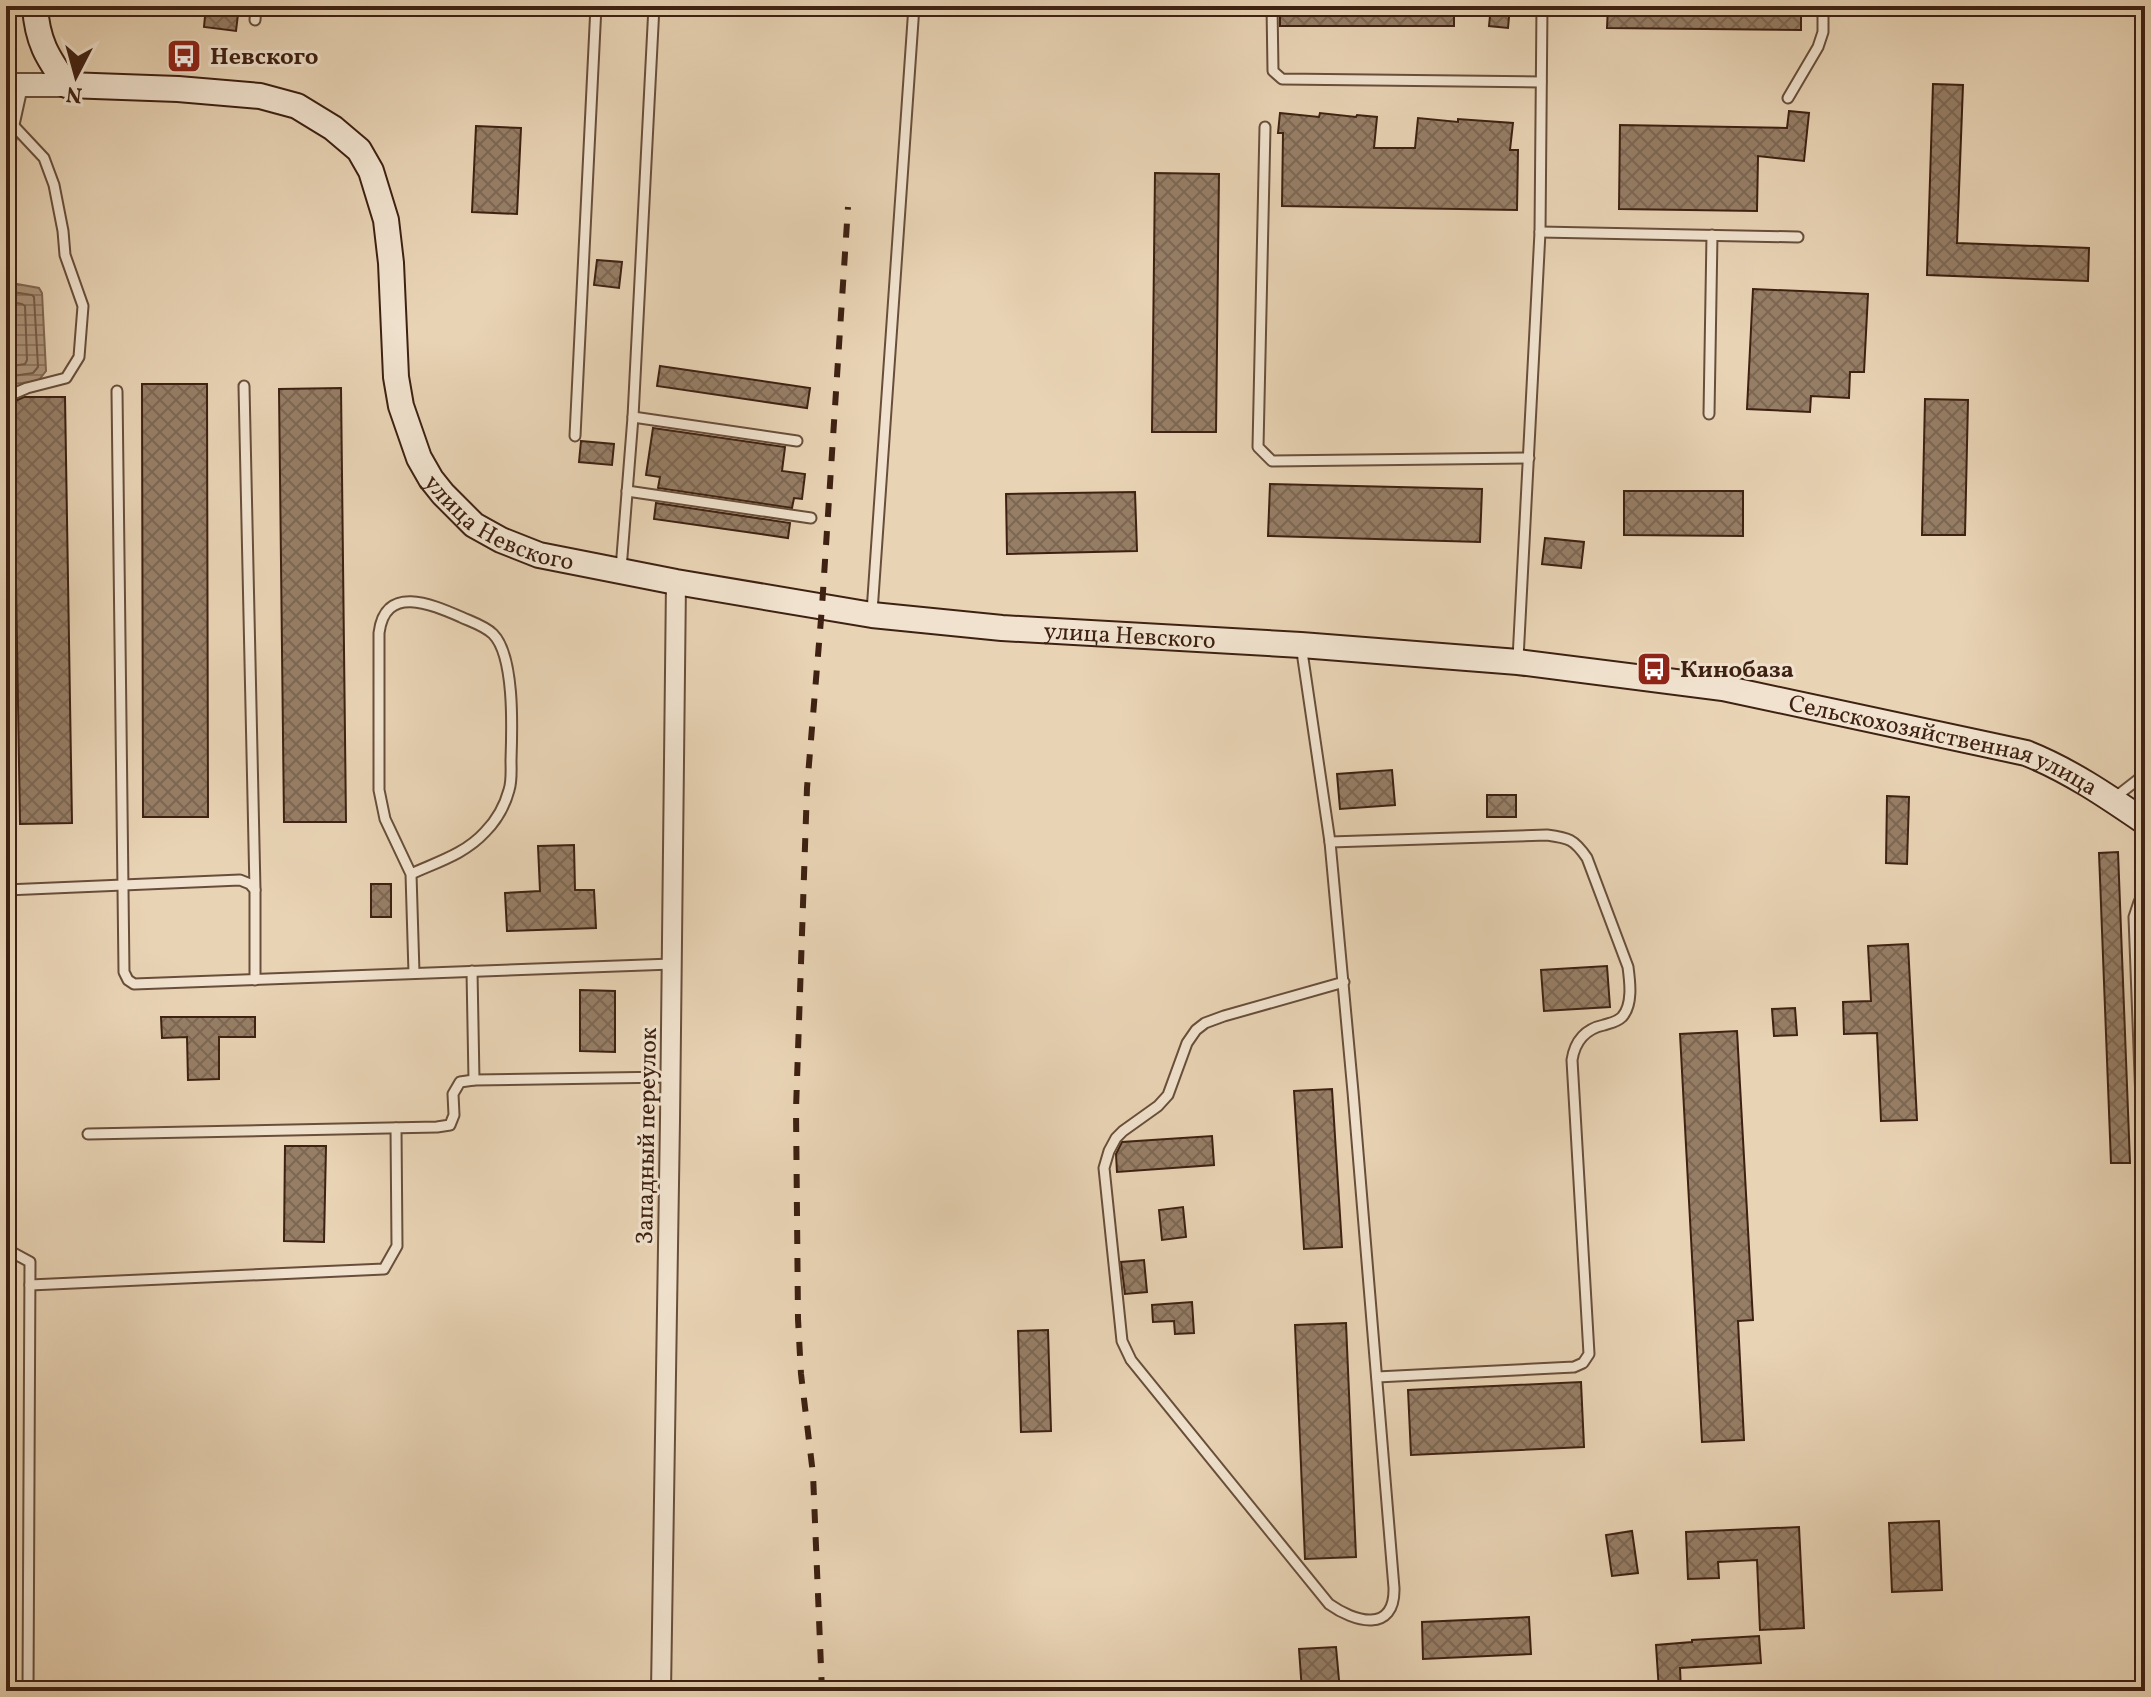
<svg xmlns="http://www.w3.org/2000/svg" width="2151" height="1697" font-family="Vollkorn,serif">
<defs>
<pattern id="water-rules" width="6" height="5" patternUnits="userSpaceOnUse" patternTransform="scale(2)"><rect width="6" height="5" fill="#ae967d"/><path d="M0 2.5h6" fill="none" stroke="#8f7a65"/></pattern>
<pattern id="building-cross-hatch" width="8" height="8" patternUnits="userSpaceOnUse" patternTransform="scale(2)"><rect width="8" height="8" fill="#967e66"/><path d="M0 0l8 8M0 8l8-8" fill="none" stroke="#7c6753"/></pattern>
</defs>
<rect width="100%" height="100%" fill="#e8d3b4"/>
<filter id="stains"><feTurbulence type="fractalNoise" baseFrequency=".0025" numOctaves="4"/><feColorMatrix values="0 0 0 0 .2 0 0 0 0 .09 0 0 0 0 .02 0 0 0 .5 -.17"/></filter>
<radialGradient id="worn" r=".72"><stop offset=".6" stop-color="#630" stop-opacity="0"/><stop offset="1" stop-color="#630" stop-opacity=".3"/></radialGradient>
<polygon fill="url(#water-rules)" stroke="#816752" stroke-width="2" points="6,282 39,288 42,293 46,371 38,381 6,385"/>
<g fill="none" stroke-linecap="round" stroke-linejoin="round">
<g stroke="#765c48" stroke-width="2">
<polyline points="6,291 32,295 34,297 38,367 33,373 6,377"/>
<polyline points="6,301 22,304 25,306 27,360 25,364 6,367"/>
</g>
</g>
<g fill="url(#building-cross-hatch)" stroke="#3e2112" stroke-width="2">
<polygon points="206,6 239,6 236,31 204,27"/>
<rect x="1280" y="6" width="174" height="20"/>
<polygon points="1491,6 1510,6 1508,28 1489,26"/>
<polygon points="1608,6 1801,6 1801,30 1607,28"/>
<polygon points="1933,84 1963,85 1957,243 2089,248 2088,281 1927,275"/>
<polygon points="1789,111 1809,113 1804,161 1758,156 1757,211 1619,209 1620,125 1787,128"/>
<polygon points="1280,113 1319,117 1320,113 1356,117 1357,115 1377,117 1374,148 1415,148 1418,118 1458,122 1458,119 1513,123 1510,150 1518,150 1517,210 1282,206 1283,133 1278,133"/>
<polygon points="476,126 521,128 517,214 472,212"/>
<polygon points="1155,173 1219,174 1216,432 1152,432"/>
<polygon points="597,260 622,262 619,288 594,285"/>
<polygon points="1753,289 1868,294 1864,372 1850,372 1849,398 1811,396 1810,412 1747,409"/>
<polygon points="660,366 810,388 807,408 657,386"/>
<polygon points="142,384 207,384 208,817 143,817"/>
<polygon points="341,388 346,822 284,822 279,389"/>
<polygon points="24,397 65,397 72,823 20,824 13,402"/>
<polygon points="1925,399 1968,400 1965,535 1922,535"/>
<polygon points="653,428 785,447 782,471 805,474 802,499 794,498 792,508 658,488 660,477 646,475"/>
<polygon points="581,441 614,444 612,465 579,462"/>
<polygon points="1270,484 1482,489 1480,542 1268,536"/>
<polygon points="1624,491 1743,491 1743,536 1624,535"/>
<polygon points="1135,492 1137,551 1007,554 1006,494"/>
<polygon points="656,503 790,523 788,538 654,519"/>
<polygon points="1545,538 1584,542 1581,568 1542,564"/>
<polygon points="1392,770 1395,805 1340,809 1337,774"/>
<rect x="1487" y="795" width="29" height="22"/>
<polygon points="1887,796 1909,797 1907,864 1886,863"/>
<polygon points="574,845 575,890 594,890 596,928 507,931 505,893 540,891 538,846"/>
<polygon points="2118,852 2130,1163 2111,1163 2099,853"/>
<rect x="371" y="884" width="20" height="33"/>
<polygon points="1908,944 1917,1120 1881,1121 1877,1033 1844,1034 1843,1002 1871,1001 1868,946"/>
<polygon points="1607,966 1610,1007 1544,1011 1541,970"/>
<polygon points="580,990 615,991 615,1052 580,1051"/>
<polygon points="1795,1008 1797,1035 1774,1036 1772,1009"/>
<polygon points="161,1017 255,1017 255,1037 219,1037 219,1079 188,1080 187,1037 162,1038"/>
<polygon points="1737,1031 1753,1320 1738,1321 1744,1440 1702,1442 1680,1034"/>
<polygon points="1332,1089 1342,1247 1304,1249 1294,1091"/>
<polygon points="1212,1136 1214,1165 1117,1172 1116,1154 1122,1142"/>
<polygon points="285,1146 326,1146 324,1242 284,1241"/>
<polygon points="1183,1207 1186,1237 1162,1240 1159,1210"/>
<polygon points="1144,1260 1147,1292 1125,1294 1121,1262"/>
<polygon points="1192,1302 1194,1333 1175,1334 1174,1321 1153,1322 1152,1305"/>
<polygon points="1346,1323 1356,1557 1305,1559 1295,1325"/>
<polygon points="1048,1330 1051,1431 1021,1432 1018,1331"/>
<polygon points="1581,1382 1584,1447 1411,1455 1408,1390"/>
<polygon points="1939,1521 1942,1590 1892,1592 1889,1523"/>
<polygon points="1799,1527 1804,1628 1760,1630 1757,1560 1718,1562 1719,1578 1688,1579 1686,1532"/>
<polygon points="1632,1531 1638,1573 1612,1576 1606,1535"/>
<polygon points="1529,1617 1531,1654 1423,1659 1422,1622"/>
<polygon points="1759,1636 1761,1663 1680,1668 1681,1691 1659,1691 1656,1645 1692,1642 1692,1640"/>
<polygon points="1336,1647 1340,1691 1302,1691 1299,1649"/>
</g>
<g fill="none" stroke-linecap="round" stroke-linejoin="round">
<g stroke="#684e3a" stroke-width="13">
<g id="service">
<polyline points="1272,6 1273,71 1282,79 1541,82"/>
<polyline points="255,20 256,6"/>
<polyline points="1788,98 1818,47 1823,32 1823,6"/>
<polyline points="1265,127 1258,447 1272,461 1529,458"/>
<polyline points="6,161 23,84"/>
<polyline points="1540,232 1798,237"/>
<polyline points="244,386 255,890"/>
<polyline points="117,391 124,972 128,980 134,984 672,964"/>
<polyline points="6,397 27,388 66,378 79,357 83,306 65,255 63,231 54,185 44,158 14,126"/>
<polyline points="1709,414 1712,235"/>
<polyline points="633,417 797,441"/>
<polyline points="575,436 596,6"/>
<polyline points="627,491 811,518"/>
<polyline points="621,569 633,417 654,6"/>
<polyline points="872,612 914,6"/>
<path d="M1301,645L1330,842L1353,1092L1394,1588C1395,1634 1354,1622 1329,1604L1131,1360L1122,1341L1104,1168L1109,1151L1116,1138L1123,1131L1158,1106L1168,1095L1187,1043L1196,1030L1205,1023L1224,1016L1344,982"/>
<polyline points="1518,659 1540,232 1542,6"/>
<polyline points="2113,799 2145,774"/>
<path d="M1330,842L1547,835C1569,838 1574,839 1587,858L1628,967C1630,982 1633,1005 1622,1017C1617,1022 1610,1023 1604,1025C1585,1029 1575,1041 1572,1060L1589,1354L1583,1363L1574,1367L1377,1377"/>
<path d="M411,874L385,819L379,790V633C385,584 431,604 461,617C472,622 485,626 493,634C515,656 512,730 511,760C511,769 512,781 509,790C505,805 496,821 485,832C465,854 437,862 411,874L414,973"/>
<polyline points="6,890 240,880 250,884 255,890 255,980"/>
<polyline points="472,971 474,1080"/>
<polyline points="88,1134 437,1127 450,1125 454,1115 453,1094 460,1082 474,1080 671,1077"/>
<polyline points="2144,1179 2134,917 2139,902 2145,897"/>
<polyline points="6,1249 30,1262 28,1691"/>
<polyline points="30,1285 384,1269 397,1246 396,1128"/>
</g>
</g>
<g stroke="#684e3a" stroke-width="22">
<polyline id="minor" points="661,1691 670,1120 676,582"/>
</g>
<g stroke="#684e3a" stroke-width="26">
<polyline id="tertiary" points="6,85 67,85"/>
</g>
<g stroke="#3e2112" stroke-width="28">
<g id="secondary">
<path id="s1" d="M35,6C37,41 47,57 67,85L178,89L260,96L297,106L333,128L359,150L371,171L386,220L391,263L396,377L401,406L419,458L431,479L443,494L474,525L501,540L539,555L676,582L872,615L1002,628L1301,645L1518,662L1723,688L2026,753C2069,770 2107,796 2145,822"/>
</g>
</g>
<use href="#service" stroke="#f0e2ce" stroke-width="9"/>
<use href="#minor" stroke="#f0e2ce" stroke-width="18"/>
<use href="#tertiary" stroke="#f0e2ce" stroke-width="22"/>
<use href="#secondary" stroke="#f0e2ce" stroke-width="24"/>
<polyline stroke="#3e2112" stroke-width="6" stroke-dasharray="14 14" stroke-linecap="butt" points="822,1691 813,1474 801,1374 798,1319 796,1109 807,788 822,607 848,207"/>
</g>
<defs>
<g id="bus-square" transform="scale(1.8)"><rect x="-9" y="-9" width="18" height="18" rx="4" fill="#8f2418" stroke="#f0e2ce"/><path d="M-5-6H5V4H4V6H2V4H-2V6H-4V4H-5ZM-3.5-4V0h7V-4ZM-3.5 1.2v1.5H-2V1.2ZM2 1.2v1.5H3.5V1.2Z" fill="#fff"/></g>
</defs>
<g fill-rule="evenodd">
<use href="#bus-square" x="184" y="56"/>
<use href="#bus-square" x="1654" y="669"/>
</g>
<g text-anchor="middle" stroke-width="6" stroke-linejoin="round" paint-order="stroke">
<g font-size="24" font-weight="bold" fill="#3e2112" stroke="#f0e2ce" text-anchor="start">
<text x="210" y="64">Невского</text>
<text x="1680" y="677">Кинобаза</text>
</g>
<g font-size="24" fill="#3e2112" stroke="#f0e2ce">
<text dy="8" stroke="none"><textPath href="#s1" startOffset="820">улица Невского</textPath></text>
<text dy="8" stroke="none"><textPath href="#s1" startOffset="1468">улица Невского</textPath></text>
<text dy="8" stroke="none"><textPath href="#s1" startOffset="2292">Сельскохозяйственная улица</textPath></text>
<text transform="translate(646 1136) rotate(-89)" y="8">Западный переулок</text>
</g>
</g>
<rect width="2151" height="1697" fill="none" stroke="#e8d3b4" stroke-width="32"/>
<rect x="8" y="8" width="2135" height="1681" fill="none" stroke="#3e2112" stroke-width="4"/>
<rect x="16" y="16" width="2119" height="1665" fill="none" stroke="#3e2112" stroke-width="2"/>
<g transform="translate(76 76) rotate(186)" stroke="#f0e2ce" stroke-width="6" paint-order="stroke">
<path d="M0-6L14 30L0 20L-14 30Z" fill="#3e2112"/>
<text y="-12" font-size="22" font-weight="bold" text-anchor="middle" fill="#3e2112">N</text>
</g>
<rect width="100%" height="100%" filter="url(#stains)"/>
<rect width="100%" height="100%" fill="url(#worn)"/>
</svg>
